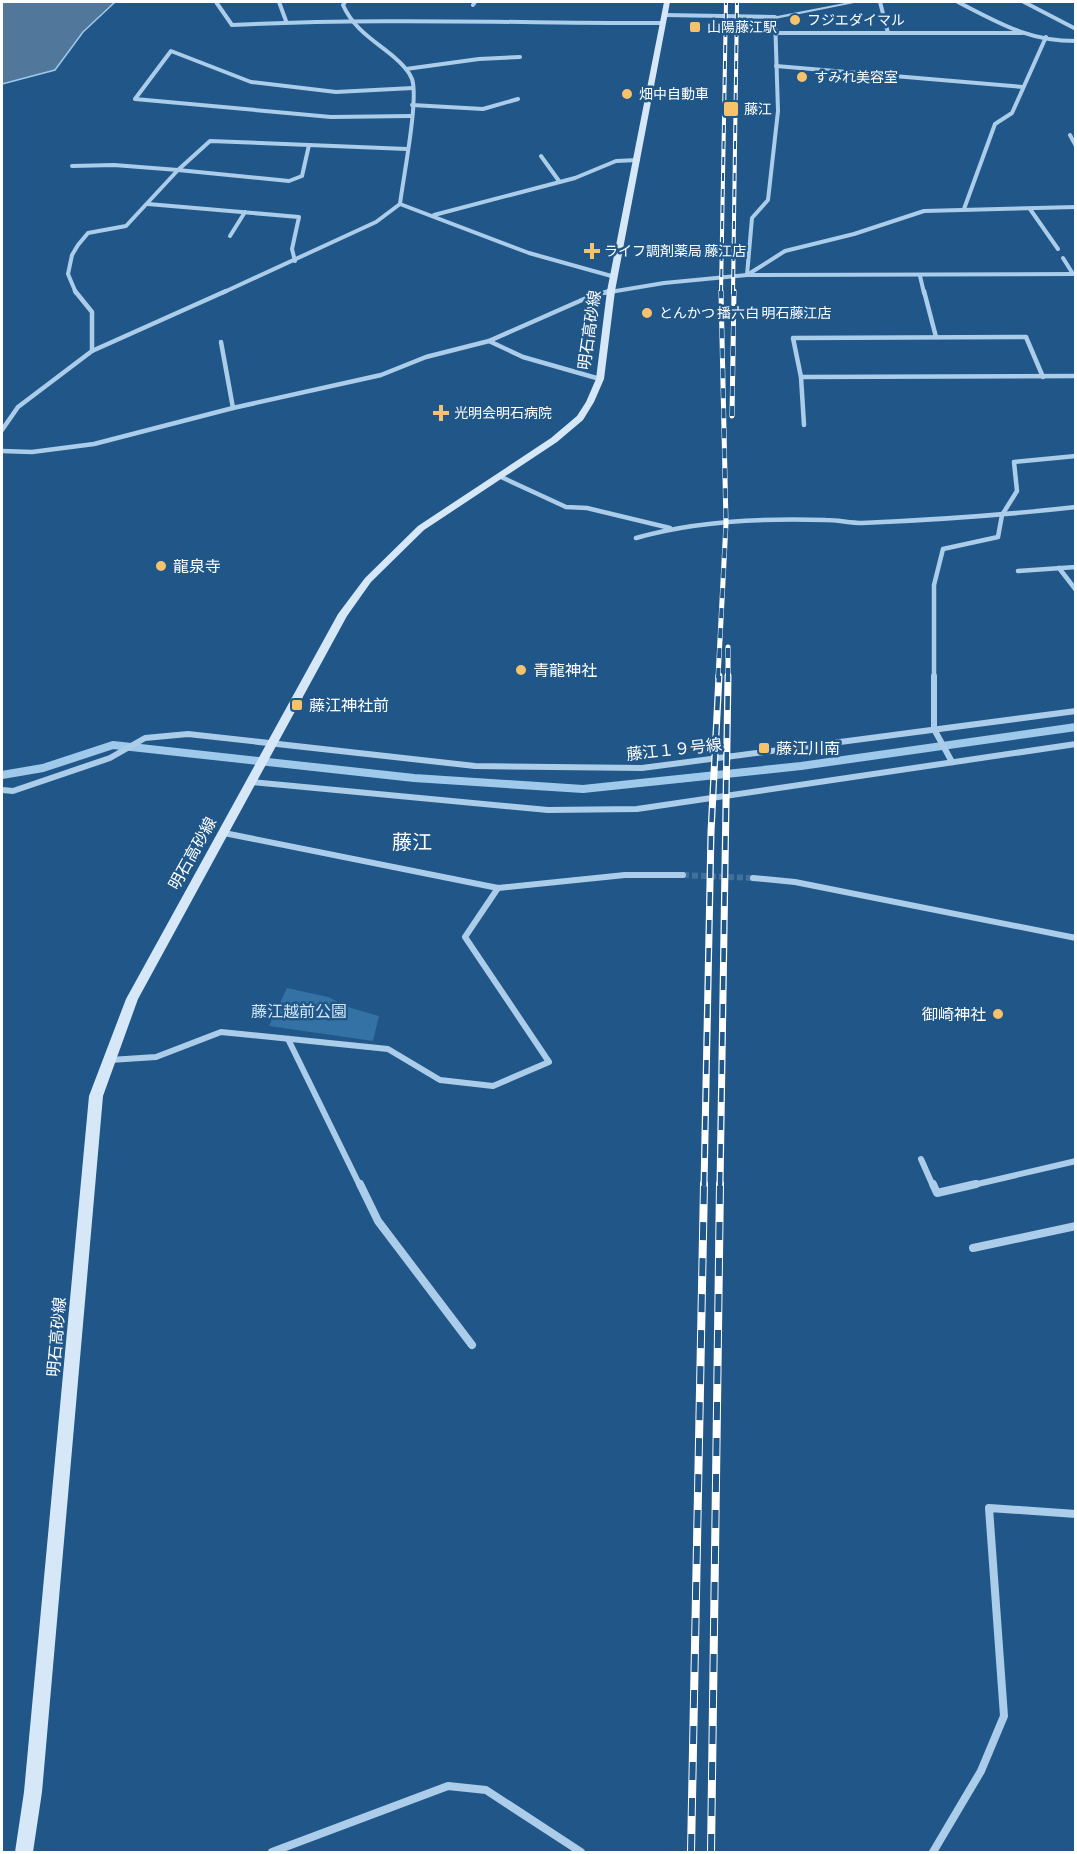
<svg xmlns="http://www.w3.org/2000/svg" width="1077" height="1854" font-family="'Sofia Sans Condensed','Noto Sans JP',sans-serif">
<rect width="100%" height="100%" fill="#205788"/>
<polygon fill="#3471a5" points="287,988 328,997 351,1008 379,1016 373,1041 269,1026"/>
<polygon fill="#51779a" stroke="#9fc9eb" stroke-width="1.5" points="2,2 115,2 83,32 55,70 2,84"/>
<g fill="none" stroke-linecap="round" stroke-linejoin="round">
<polyline stroke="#9fc9eb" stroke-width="8" points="2,775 43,768 113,745 414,778 583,789 801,766 1076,727"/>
<polyline stroke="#41709a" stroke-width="6" stroke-dasharray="6 3" stroke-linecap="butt" points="683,875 753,878"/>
<g stroke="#abcdea" stroke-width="4">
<path d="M216,2L232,25C375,18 519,23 663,23"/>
<polyline points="279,2 286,21"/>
<polyline points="880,2 888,33"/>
<path d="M958,2C999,23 1028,41 1076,41"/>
<polyline points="1024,2 1076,29"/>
<polyline points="473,5 475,2"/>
<polyline points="665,15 775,17 778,111 768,200 752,218 747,275"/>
<polyline points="776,33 1022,33"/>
<polyline points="776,66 1023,87"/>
<polyline points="406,69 479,59 520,57"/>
<polyline points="412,105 483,109 518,99"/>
<polyline points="411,116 331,117 135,99 171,51 251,82 336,92 413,88"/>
<polyline points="1070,135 1076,146"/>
<polygon points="210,141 309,145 302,176 289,181 178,170"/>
<polyline points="309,145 407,149"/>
<polyline points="541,156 559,181"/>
<polyline points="72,166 114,165 178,170"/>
<polyline points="148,204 299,217 292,249 295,261"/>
<polyline points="400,204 529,253 615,277"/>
<polyline points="964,209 995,124 1012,113 1046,37"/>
<polyline points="1030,209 1058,249"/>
<polyline points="434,215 575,178 616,161 638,160"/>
<polyline points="230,236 245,212"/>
<polyline points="1063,258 1073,274"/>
<polyline points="747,275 785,251 854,234 924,211 1076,207"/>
<polyline points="920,276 924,293"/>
<polyline points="76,293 68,274 72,255 78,245 88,233 126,226 178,170"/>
<path d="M222,293L376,222L400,204C403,179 419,99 412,79C409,71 401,63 394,57C375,41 354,30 343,5L345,2"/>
<polyline points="604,293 664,283 747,275 1076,274"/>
</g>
<g stroke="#abcdea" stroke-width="4.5">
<polyline points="75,291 92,312 92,351"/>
<polyline points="924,291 936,337"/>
<polyline points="489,341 523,357 600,379"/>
<polyline points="221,342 233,408"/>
<polyline points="801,377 1076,376"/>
<polyline points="804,425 801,377 793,338 1026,337 1043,377"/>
<polyline points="2,430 18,407 92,351 226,291"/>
<polyline points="2,451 32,452 94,444 233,408 381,375 426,357 489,341 591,296 610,291"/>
<polyline points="499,476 566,507 587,508 670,528"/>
<path d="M636,538C694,521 765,518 826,520C838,520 850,523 862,523C934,520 1005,515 1076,507"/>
<polyline points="1059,568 1076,590"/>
<polyline points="1018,571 1076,567"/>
<polyline points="934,678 934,585 943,549 998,537 1002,515 1017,491 1014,462 1076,456"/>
</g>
<g stroke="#abcdea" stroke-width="6">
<polyline points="934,676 934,729 952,762"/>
<polyline points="252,782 548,810 637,809 1076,744"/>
<polyline points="2,790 13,791 110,758 145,738 188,734 475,766 642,768 1076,711"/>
<polyline points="224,833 498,888 625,875 683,875"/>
<polyline points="753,878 795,882 1076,938"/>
<polyline points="288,1039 360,1186"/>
<polyline points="110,1060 156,1057 221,1032 388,1049 440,1080 493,1086 549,1062 465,937 498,888"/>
<polyline points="921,1159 933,1186"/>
<polyline points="969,1186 1076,1161"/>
</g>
<g stroke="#abcdea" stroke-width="8">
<polyline points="360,1184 378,1221 472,1345"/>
<polyline points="933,1184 937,1193 976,1184"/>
<polyline points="973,1248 1076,1226"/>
<polyline points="272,1852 448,1786 486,1790 581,1852"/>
<polyline points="933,1852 981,1771 1004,1716 989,1508 1076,1514"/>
</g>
<polygon fill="#abcdea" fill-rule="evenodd" points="850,2 859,2 775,19 772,17"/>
<polygon fill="#d6e8f8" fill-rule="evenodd" points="664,2 670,2 615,291 604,379 594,402 583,420 557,442 424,530 371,582 347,616 138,999 103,1096 42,1792 33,1852 15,1852 24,1792 89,1096 126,999 338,614 365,578 418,526 551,438 577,416 586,402 596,379 607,291"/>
<g stroke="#fff" stroke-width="4">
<g id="rail-far3">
<polyline points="721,293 726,2"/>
<polyline points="733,293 737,2"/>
</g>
</g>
<g stroke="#fff" stroke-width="5">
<g id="rail-far2">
<polyline points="732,416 734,291"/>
<polyline points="718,678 726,523 721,291"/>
<polyline points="728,678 728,647"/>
</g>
</g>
<g stroke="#fff" stroke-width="7">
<g id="rail-far1">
<polyline points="704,1186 711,832 719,676"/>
<polyline points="720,1186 728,676"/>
</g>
</g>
<g stroke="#fff" stroke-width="8">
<g id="rail">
<polyline points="691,1852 704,1184"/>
<polyline points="711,1852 720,1184"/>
</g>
</g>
<use href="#rail-far3" stroke="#205788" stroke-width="2" stroke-dasharray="8" stroke-linecap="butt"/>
<use href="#rail-far2" stroke="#205788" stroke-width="4" stroke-dasharray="10" stroke-linecap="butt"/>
<use href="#rail-far1" stroke="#205788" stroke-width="4.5" stroke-dasharray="14" stroke-linecap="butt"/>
<use href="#rail" stroke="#205788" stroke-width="6" stroke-dasharray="18" stroke-linecap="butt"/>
</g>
<g fill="#f7c26c" stroke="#205788" stroke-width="2">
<circle cx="795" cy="20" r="6"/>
<rect x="689" y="21" width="12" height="12" rx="3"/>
<circle cx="802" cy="77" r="6"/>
<circle cx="627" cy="94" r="6"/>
<rect x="723" y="101" width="16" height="16" rx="3"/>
<path d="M589 242h6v6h6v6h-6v6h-6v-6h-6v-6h6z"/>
<circle cx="647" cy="313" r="6"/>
<path d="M438 404h6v6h6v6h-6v6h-6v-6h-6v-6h6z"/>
<circle cx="161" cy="566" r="6"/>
<circle cx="521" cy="670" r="6"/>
<rect x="291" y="699" width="12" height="12" rx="3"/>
<rect x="758" y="742" width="12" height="12" rx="3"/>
<circle cx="998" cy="1014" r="6"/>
</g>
<g text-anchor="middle" stroke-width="5" stroke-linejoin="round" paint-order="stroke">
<g font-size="14" fill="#fff" stroke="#205788" text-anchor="start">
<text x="807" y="25">フジエダイマル</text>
<text x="707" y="32">山陽藤江駅</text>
<text x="814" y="82">すみれ美容室</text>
<text x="639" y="99">畑中自動車</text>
<text x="744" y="114">藤江</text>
<text x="604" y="256">ライフ調剤薬局 藤江店</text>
<text x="659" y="318">とんかつ 播六白 明石藤江店</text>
<text x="454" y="418">光明会明石病院</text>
</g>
<g font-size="16" fill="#fff" stroke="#205788">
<text transform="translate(589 330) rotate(-82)" y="6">明石高砂線</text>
<text transform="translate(674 749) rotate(-6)" y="6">藤江１９号線</text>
<text transform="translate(192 853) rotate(-61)" y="6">明石高砂線</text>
<text transform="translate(56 1337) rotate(-85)" y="6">明石高砂線</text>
</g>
<g font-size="16" fill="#fff" stroke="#205788" text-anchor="start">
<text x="173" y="572">龍泉寺</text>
<text x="533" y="676">青龍神社</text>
<text x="309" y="711">藤江神社前</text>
<text x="776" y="754">藤江川南</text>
<text x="986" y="1020" text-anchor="end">御崎神社</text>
</g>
<g font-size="16" fill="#cfe5f8" stroke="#205788">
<text x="299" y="1017">藤江越前公園</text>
</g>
<g font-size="20" fill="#fff" stroke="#205788">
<text x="412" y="849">藤江</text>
</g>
</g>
<rect width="1077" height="1854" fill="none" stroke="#ffffff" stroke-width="6"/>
</svg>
